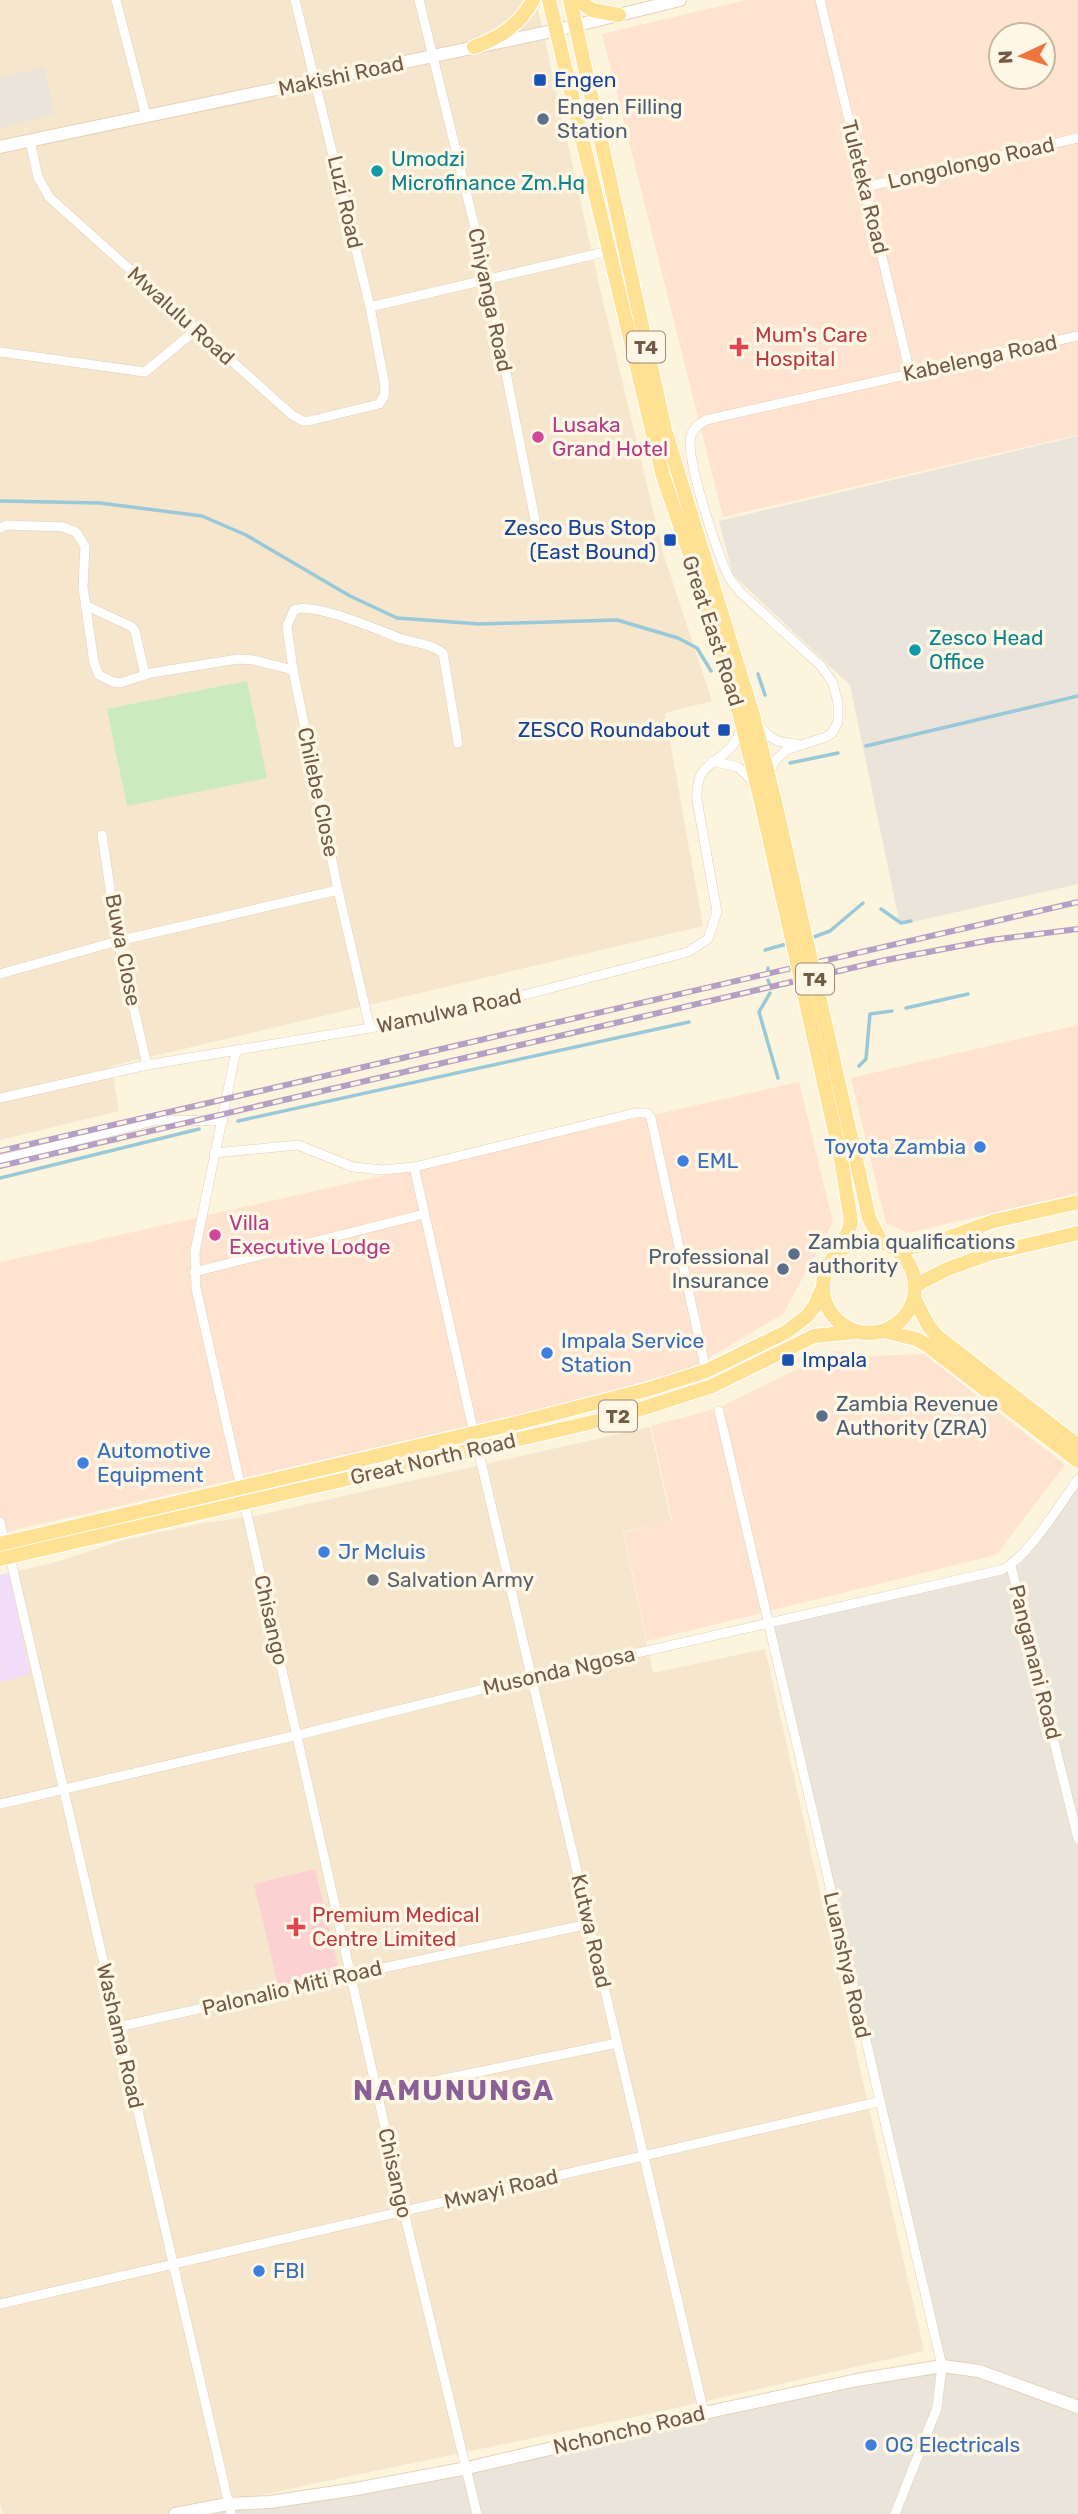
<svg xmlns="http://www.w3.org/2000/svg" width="1078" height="2514" font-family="Rubik,sans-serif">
<rect width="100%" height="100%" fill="#fdf4de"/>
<g fill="#f5e6cd">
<polygon points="0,0 536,0 597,276 664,556 712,701 665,713 703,926 111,1066 119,1111 0,1140"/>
<polygon points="650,1427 671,1521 623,1532 653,1673 765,1649 924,2351 658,2412 169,2514 3,2514 0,2503 0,1575 53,1563 124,1540 203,1523 255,1516"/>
</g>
<g fill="#fee3d1" fill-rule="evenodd">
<path d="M746,0H1078V435L723,517L602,34ZM1001,35H1043V77H1001Z"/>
<polygon points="1078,1025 1078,1193 908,1233 886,1223 851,1078"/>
<polygon points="799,1082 833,1222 783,1314 693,1367 581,1401 0,1533 0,1262"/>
<polygon points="834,1351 868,1356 924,1354 1065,1465 996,1555 647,1641 624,1533 672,1520 651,1426 718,1408"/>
</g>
<g fill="#ebe4db">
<polygon points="44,67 54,114 0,128 0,78"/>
<polygon points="1078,436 1078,884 900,925 850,685 733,575 719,521"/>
<polygon points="1078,1472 1078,2514 203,2514 939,2367 767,1628 1012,1569"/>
</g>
<polygon fill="#f1dcf9" points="9,1573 30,1674 0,1682 0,1575"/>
<polygon fill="#fbd1d2" points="315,1869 339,1971 278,1985 254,1884"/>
<polygon fill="#cbeabd" points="247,681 267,778 127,806 107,709"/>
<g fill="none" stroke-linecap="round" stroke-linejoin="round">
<g stroke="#99c9d9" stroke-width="3.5">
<polyline points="0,501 100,503 202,516 246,535 350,596 397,618 480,624 617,620 678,638 697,648 711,671"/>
<polyline points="758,674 765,695"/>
<polyline points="866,746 1078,696"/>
<polyline points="790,763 838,753"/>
<polyline points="881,909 901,923 911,921"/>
<polyline points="811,938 830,931 863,903"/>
<polyline points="765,950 790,943"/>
<polyline points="768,968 768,972"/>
<polyline points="768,980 770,985"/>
<polyline points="770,993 759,1012 778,1078"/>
<polyline points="906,1008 968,994"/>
<polyline points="859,1066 866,1059 870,1014 892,1011"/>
<polyline points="238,1121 689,1022"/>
<polyline points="0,1178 199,1129"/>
</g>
<g stroke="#e1d0ba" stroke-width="10">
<g id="street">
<polyline points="116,0 146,116"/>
<polyline points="419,0 488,281 535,520"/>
<polyline points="820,0 910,373"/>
<polyline points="30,141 38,177 49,197 292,415 303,421 309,421 379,404 384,396 385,386 370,307 295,0"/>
<polyline points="865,187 1078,138"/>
<polyline points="370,307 609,251"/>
<polyline points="0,352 145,372 196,330"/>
<polyline points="0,528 7,525 63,527 76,532 85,546 83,587 94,663 99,675 113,682 120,683 151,673 238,659 254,660 293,670"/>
<polyline points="85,605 132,627 135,631 145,675"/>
<path d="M759,724C768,740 780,743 797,744"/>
<polyline points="712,761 738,767 755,783"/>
<path d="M769,774L774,762L786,750L826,737L832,733L838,722V703L833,683L821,666L740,592C737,588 733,584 730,579C718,558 685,457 691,436C694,427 699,424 706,420L1078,336"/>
<polyline points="102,835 118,941 147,1065"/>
<polyline points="0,974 118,941 338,890"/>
<path d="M370,1028L338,890L293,670L287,626L294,610C313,601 380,631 402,639C416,643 431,644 443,653L458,743"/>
<polyline points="236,1051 195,1251 196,1288 404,2212 477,2514"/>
<path d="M0,1098L147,1065L370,1028L532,993L688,952L708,939L717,912L697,800C696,763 711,769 731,747C736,742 739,734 742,727"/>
<polyline points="214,1153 298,1145 353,1167 382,1170 414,1167"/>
<polyline points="0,1160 157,1120 223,1121"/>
<polyline points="194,1272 424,1214"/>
<polyline points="719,1411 942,2366 937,2408 895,2514"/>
<polyline points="474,1433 414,1167 635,1113 647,1113 651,1118 706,1371"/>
<polyline points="478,1449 704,2413"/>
<polyline points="0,1522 5,1543 17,1546 52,1541"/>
<polyline points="10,1557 231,2514"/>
<polyline points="1011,1566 1078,1839"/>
<path d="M0,1804L298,1735L532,1677L1001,1570C1025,1561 1062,1502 1078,1479"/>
<polyline points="118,2027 350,1975 589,1924"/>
<polyline points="377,2093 617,2043"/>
<polyline points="0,2304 878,2102"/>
</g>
</g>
<g stroke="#e6d2b8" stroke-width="14">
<g id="secondary">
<polyline points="0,147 557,30 680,0"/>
<polyline points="175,2514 228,2504 270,2502 356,2489 467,2468 704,2413 857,2380 942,2366 979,2371 1078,2407"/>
</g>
</g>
<g stroke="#fff" stroke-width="16">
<g id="primary">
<polyline points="549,0 663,476 728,666 762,806"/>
<polyline points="570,0 665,430 753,715 775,802"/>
<polyline points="578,0 592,10 619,15"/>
<path d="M474,47C499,38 520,25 533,0"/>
<polyline points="855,1155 869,1218 881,1242"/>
<circle cx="869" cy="1287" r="46"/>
<polyline points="896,1249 928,1245 994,1221 1078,1202"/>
<polyline points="837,1252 848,1232 851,1222 841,1159"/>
<polyline points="916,1285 947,1269 989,1254 1078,1233"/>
<polyline points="915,1300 928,1325 937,1336 1078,1446"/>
<polyline points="883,1331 916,1339 927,1345 1078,1461"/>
<polyline points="0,1544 521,1422 649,1389 706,1371 786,1332 807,1316 814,1307 822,1289"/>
<polyline points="0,1559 619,1416 712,1386 814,1336 855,1332"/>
</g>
</g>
<use href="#street" stroke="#fff" stroke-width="9"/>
<use href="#secondary" stroke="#fff" stroke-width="12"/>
<use href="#primary" stroke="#ffe193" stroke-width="14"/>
<g stroke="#b79ec5" stroke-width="6">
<g id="rail">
<polyline points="0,1151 1078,902"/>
<polyline points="0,1166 886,960 991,940 1078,929"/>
</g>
</g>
<use href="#rail" stroke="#fff7e5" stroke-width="3.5" stroke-dasharray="10" stroke-linecap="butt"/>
<g stroke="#fff" stroke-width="16" stroke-linecap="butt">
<g id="primary-bridge">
<polyline points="775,802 855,1155"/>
<polyline points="762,806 841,1159"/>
</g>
</g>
<use href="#primary-bridge" stroke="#ffe193" stroke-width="14"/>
</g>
<g fill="#1a4fb4" stroke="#fff7e5" stroke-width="2.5">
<rect x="533" y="73" width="14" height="14" rx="3.5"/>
<rect x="663" y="533" width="14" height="14" rx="3.5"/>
<rect x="717" y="723" width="14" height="14" rx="3.5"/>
<rect x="781" y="1353" width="14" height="14" rx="3.5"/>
</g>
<g fill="#5c6f8a" stroke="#fff7e5" stroke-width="2.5">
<circle cx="543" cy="119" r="7"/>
<circle cx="794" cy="1254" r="7"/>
<circle cx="783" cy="1269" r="7"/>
<circle cx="822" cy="1416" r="7"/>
</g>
<g fill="#0f9aa8" stroke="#fff7e5" stroke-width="2.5">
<circle cx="377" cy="171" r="7"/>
<circle cx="915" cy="650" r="7"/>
</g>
<g fill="#e0444e" stroke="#fff7e5" stroke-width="2.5">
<path d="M735.5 336.5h7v7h7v7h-7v7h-7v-7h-7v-7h7z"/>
<path d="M292.5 1916.5h7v7h7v7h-7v7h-7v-7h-7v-7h7z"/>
</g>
<g fill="#d1479c" stroke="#fff7e5" stroke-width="2.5">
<circle cx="538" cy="437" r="7"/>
<circle cx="215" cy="1235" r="7"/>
</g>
<g fill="#3f7fe0" stroke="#fff7e5" stroke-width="2.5">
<circle cx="980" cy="1147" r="7"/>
<circle cx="683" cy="1161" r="7"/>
<circle cx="547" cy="1353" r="7"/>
<circle cx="83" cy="1463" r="7"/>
<circle cx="324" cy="1552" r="7"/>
<circle cx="259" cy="2271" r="7"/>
<circle cx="871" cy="2445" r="7"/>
</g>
<circle fill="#6b7280" stroke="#fff7e5" stroke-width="2.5" cx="373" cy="1580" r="7"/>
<g text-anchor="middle" stroke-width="7" stroke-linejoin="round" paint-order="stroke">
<g fill="#fff7e5" stroke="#9d8976" stroke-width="2">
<rect x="627" y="331.5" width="38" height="31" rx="5"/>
<rect x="796" y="963.5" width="38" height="31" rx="5"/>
<rect x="599" y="1400.5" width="38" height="31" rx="5"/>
</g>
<g font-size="19" font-weight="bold" fill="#735a46">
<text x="646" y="354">T4</text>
<text x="815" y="986">T4</text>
<text x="618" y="1423">T2</text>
</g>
<g font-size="21" fill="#735a46" stroke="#fff7e5">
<text transform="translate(341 76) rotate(-12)" y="7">Makishi Road</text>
<text transform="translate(971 163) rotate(-13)" y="7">Longolongo Road</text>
<text transform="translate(865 187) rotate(76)" y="7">Tuleteka Road</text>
<text transform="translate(345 202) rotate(77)" y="7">Luzi Road</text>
<text transform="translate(490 300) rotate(78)" y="7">Chiyanga Road</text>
<text transform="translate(181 316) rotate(42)" y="7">Mwalulu Road</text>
<text transform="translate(980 358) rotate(-12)" y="7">Kabelenga Road</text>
<text transform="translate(713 631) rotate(72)" y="7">Great East Road</text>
<text transform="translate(318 792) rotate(78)" y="7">Chilebe Close</text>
<text transform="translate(123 950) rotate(79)" y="7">Buwa Close</text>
<text transform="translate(449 1011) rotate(-12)" y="7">Wamulwa Road</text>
<text transform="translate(433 1459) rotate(-13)" y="7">Great North Road</text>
<text transform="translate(271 1620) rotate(77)" y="7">Chisango</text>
<text transform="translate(1035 1662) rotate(76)" y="7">Panganani Road</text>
<text transform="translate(559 1671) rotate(-13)" y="7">Musonda Ngosa</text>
<text transform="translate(591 1931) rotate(77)" y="7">Kutwa Road</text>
<text transform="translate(847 1965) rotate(77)" y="7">Luanshya Road</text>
<text transform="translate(292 1988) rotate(-13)" y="7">Palonalio Miti Road</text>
<text transform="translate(120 2036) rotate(77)" y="7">Washama Road</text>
<text transform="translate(395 2173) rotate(77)" y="7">Chisango</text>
<text transform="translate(501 2189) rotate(-13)" y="7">Mwayi Road</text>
<text transform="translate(629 2430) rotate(-13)" y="7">Nchoncho Road</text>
</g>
<g font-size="21" fill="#164399" stroke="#fff7e5" text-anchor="start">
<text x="554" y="87">Engen</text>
<text x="656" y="535" text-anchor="end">Zesco Bus Stop<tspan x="656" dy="24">(East Bound)</tspan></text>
<text x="710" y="737" text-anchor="end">ZESCO Roundabout</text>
<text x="802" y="1367">Impala</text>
</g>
<g font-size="21" fill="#4e5e75" stroke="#fff7e5" text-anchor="start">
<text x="557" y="114">Engen Filling<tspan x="557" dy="24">Station</tspan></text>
<text x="808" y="1249">Zambia qualifications<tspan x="808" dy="24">authority</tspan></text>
<text x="769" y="1264" text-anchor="end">Professional<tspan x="769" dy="24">Insurance</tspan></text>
<text x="836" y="1411">Zambia Revenue<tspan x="836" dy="24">Authority (ZRA)</tspan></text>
</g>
<g font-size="21" fill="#0d838f" stroke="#fff7e5" text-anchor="start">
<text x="391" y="166">Umodzi<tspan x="391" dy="24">Microfinance Zm.Hq</tspan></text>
<text x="929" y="645">Zesco Head<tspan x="929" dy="24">Office</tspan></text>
</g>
<g font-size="21" fill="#be3a42" stroke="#fff7e5" text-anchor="start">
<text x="755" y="342">Mum's Care<tspan x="755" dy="24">Hospital</tspan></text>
<text x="312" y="1922">Premium Medical<tspan x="312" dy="24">Centre Limited</tspan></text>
</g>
<g font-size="21" fill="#b23c85" stroke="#fff7e5" text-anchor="start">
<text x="552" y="432">Lusaka<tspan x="552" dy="24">Grand Hotel</tspan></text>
<text x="229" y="1230">Villa<tspan x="229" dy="24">Executive Lodge</tspan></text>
</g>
<g font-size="21" fill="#366cbe" stroke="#fff7e5" text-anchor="start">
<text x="966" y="1154" text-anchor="end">Toyota Zambia</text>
<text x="697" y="1168">EML</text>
<text x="561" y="1348">Impala Service<tspan x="561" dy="24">Station</tspan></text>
<text x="97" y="1458">Automotive<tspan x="97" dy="24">Equipment</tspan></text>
<text x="338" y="1559">Jr Mcluis</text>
<text x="273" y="2278">FBI</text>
<text x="885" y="2452">OG Electricals</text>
</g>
<g font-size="21" fill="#5b616d" stroke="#fff7e5" text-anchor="start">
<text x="387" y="1587">Salvation Army</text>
</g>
<g font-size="28" font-weight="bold" letter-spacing="2" fill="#8a6197" stroke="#fff7e5">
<text x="454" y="2100">NAMUNUNGA</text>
</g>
</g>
<g transform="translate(1022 56) rotate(266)"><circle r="33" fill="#fff7e5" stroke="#c7b8a5" stroke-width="2"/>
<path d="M0-5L12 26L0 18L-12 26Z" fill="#ed753e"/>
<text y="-10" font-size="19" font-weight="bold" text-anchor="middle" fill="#735a46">N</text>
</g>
</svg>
